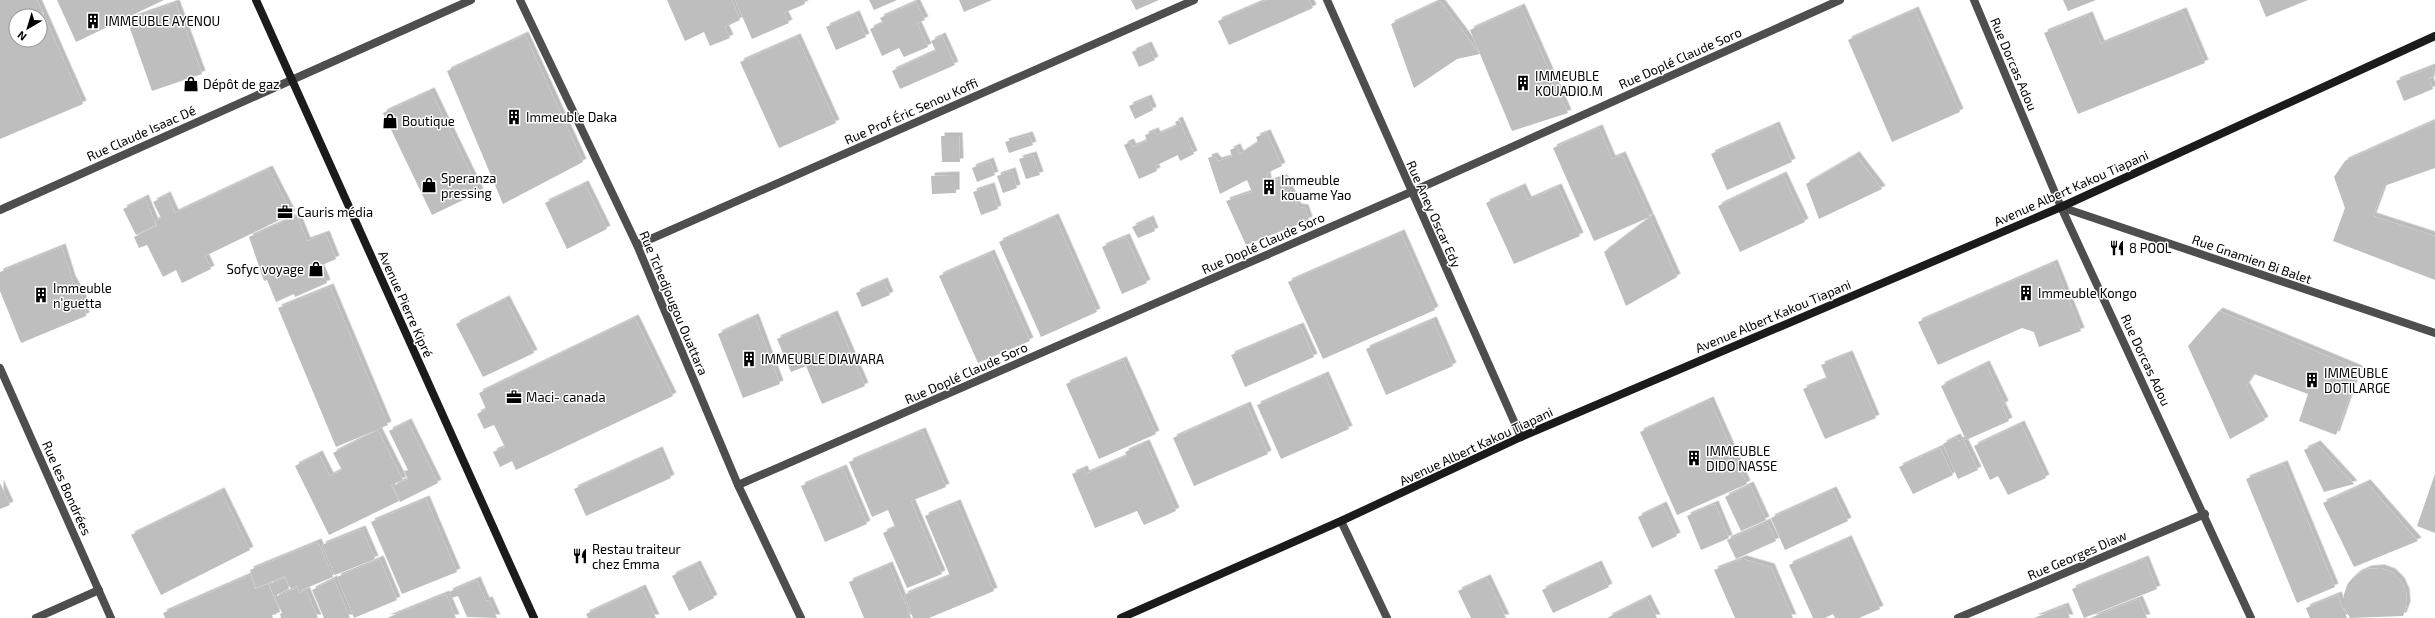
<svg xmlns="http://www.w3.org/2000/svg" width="2435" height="618" font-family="'Exo 2',sans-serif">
<defs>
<filter id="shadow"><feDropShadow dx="3.5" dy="-3.5" stdDeviation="0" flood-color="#0004"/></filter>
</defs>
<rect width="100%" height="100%" fill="#fff"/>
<g fill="#bebebe" fill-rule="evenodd" filter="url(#shadow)">
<path d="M0,0H37L83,104L0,139ZM16,16H40V40H16Z"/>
<polygon points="57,0 164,0 76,42"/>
<polygon points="667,0 732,0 740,20 725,27 730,38 710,46 704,32 685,41"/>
<polygon points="735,0 804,0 805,4 784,13 789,23 752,39"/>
<polygon points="869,0 897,0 874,10"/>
<polygon points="959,0 992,0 964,12"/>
<polygon points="1131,0 1159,0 1136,10"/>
<polygon points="1267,0 1309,0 1313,8 1229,45 1218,21"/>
<polygon points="2063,0 2096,0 2068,11"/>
<polygon points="2259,0 2308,0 2266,17"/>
<polygon points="1440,1 1480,54 1457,59 1414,88 1391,24"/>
<polygon points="916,2 925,20 917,23 928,47 904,57 899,48 882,56 870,29 883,23 880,18"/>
<polygon points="176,3 202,74 152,91 127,20"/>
<polygon points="1521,7 1568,113 1512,131 1470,30"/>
<polygon points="1915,10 1960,112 1892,142 1848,40"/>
<polygon points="2183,11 2205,63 2078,114 2044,33 2089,15 2101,44"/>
<polygon points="856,14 866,37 836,50 826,27"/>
<polygon points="525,35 583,162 503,204 447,71"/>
<polygon points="942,36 955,65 900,89 892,71 936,51 931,41"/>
<polygon points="797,37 836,123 779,148 740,62"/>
<polygon points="1148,45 1155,60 1139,67 1132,52"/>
<polygon points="2432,67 2435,76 2429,78 2433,89 2404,101 2396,81"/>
<polygon points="431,91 480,192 432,215 383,113"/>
<polygon points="1148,98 1153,110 1135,119 1129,106"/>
<polygon points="1179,120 1194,154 1180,161 1178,155 1155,166 1157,171 1139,179 1124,145 1130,142 1133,147 1147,141 1145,135 1155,131 1157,135 1177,126 1175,122"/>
<polygon points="2435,121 2435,168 2384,186 2373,216 2435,236 2435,280 2333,241 2345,208 2334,177 2345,161"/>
<polygon points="1776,125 1792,162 1727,190 1711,154"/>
<polygon points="1599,128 1612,159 1622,155 1650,217 1677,277 1626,306 1604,252 1650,217 1594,241 1553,148"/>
<polygon points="1267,133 1282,166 1267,173 1268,182 1284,178 1298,207 1305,208 1309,220 1246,245 1226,201 1252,192 1247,180 1220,194 1208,158 1214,156 1218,161 1232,157 1230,150 1237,147 1240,154 1258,142 1256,137"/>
<polygon points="1029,135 1033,145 1009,153 1005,142"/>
<polygon points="941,136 959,136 960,162 942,162"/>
<polygon points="1033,155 1040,175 1026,179 1019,159"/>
<polygon points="1856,155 1882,189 1819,219 1806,184"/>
<polygon points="990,161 995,175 977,182 972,168"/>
<polygon points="269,169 292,214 205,256 211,269 182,283 176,270 163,277 147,245 139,248 134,237 157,226 155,221 161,218 153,202 167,195 175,213"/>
<polygon points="1012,171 1017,188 1003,193 997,176"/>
<polygon points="956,175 956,193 932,194 931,176"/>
<polygon points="1783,175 1805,222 1740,252 1718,206"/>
<polygon points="585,184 607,229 567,249 545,203"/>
<polygon points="991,186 998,209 981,215 973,192"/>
<polygon points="1522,187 1528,200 1558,187 1580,236 1514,264 1486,203"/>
<polygon points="145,198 156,225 136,235 123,209"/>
<polygon points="297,216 307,241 326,234 336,259 320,266 327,283 295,297 294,294 276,302 267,280 264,281 249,237"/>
<polygon points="1055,217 1097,312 1041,337 999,242"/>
<polygon points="1150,219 1155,231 1138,238 1132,227"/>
<polygon points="1401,233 1435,310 1323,359 1288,282"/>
<polygon points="1126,237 1147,283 1122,294 1102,247"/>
<polygon points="62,247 72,279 83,299 86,316 21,343 0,291 0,272"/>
<polygon points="991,253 1030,341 978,363 939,276"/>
<polygon points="2054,263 2081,331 2039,347 2034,332 2022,328 1938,365 1918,322"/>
<polygon points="884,281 890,295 862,307 856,293"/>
<polygon points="330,287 388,425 336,447 278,308"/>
<polygon points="506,299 534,353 483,377 456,324"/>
<polygon points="2219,311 2359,369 2336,435 2299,421 2308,394 2254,374 2246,386 2265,420 2230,439 2188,346"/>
<polygon points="834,314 865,386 822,404 806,366 791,372 777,339"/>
<polygon points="755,317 780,384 743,398 718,334"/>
<polygon points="635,318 673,396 516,470 512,461 500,467 493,452 505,447 494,425 484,429 477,414 486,409 479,393"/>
<polygon points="1433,320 1453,366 1386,395 1366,349"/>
<polygon points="1300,326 1314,357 1245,387 1231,355"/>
<polygon points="1849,354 1876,418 1825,439 1803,389 1827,379 1821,365"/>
<polygon points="1123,360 1156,434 1099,459 1066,384"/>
<polygon points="1986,364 2005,404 2002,406 2009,421 1966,440 1941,386"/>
<polygon points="1325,375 1349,429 1281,459 1257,405"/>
<polygon points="1710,400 1747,484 1677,515 1640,432"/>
<polygon points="1247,405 1268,454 1194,486 1173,438"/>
<polygon points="408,422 438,483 400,502 393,486 408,479 404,471 408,470 389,431"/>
<polygon points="2021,424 2046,478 2008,495 1998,476 1990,480 1974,446"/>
<polygon points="378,430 403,480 391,485 399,501 329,535 295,466 319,454 330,476 342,470 333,453"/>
<polygon points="922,431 946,487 911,501 942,574 907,588 883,533 895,527 888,510 872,517 849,462"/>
<polygon points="1957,437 1959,441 1963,439 1978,470 1958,479 1943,444"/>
<polygon points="1146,443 1176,511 1144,525 1137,511 1095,528 1072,474 1084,469 1086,474 1127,456 1125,452"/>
<polygon points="2317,444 2354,484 2324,492 2304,450"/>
<polygon points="1940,448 1953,475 1913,494 1899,467"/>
<polygon points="659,450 671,478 586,516 574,489"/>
<polygon points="2284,464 2335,587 2297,603 2246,479"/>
<polygon points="843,468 867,524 825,542 801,486"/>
<polygon points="2435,474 2435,533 2417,526"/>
<polygon points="0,483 10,505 0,509"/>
<polygon points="2367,483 2418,541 2354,567 2323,503"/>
<polygon points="1750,485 1766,520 1741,531 1725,497"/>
<polygon points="1833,490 1848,521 1785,550 1771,518"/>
<polygon points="221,491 250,550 161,595 131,535"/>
<polygon points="426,499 457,572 402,594 371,522"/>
<polygon points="957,503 994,591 929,618 913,618 904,595 950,576 925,516"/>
<polygon points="1715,504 1729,538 1701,550 1687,516"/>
<polygon points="1663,505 1677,536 1652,548 1638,517"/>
<polygon points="1767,522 1776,541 1736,559 1727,540"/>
<polygon points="362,529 375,559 335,575 322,545"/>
<polygon points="1848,539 1880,609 1859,618 1835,618 1833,614 1825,618 1813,618 1789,565"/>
<polygon points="318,542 333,577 299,591 297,586 291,589 285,576 256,588 250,570"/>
<polygon points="380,559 397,600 354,618 337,577"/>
<polygon points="1743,559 1771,567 1793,618 1735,618 1714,570"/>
<polygon points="2145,559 2157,589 2084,618 2072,589"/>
<polygon points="697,564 714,598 689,611 672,576"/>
<polygon points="1598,564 1609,587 1553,613 1542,590"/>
<polygon points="889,565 911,618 864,618 849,582"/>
<polygon points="2381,568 2392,572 2401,581 2406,592 2407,605 2403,616 2350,618 2344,607 2344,594 2348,583 2357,574 2368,569"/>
<polygon points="250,575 255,589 268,584 280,612 272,615 273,618 165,618 163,613"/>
<polygon points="285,578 289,589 274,596 269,584"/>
<polygon points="1487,578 1506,618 1471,618 1458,591"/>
<polygon points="334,579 350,618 324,618 312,590"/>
<polygon points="477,580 486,601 489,600 497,618 467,617 458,596 451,598 449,592"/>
<polygon points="297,588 299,593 306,590 318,618 281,618 280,614 282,613 275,597"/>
<polygon points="642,588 656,618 588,618 586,614"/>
<polygon points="446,594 456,618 387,618"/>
<polygon points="2338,595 2347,618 2310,618 2306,608"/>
<polygon points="1647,598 1657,618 1607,618"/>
<polygon points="2139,599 2147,618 2090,618"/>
<polygon points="2065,606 2070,618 2034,618"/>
</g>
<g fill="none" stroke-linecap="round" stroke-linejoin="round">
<g stroke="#4e4e4e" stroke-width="8">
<polyline points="520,0 637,245 738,485 801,618"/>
<polyline points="1327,0 1521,437"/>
<polyline points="1974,0 2061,207 2251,618"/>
<polyline points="2061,207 2435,333"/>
<polyline points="0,210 471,0"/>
<polyline points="637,245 1194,0"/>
<polyline points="0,368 111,618"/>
<polyline points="738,485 1411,192 1840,0"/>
<polyline points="1341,521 1387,618"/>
<polyline points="36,618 99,590"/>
<polyline points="1958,618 2205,514"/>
</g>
<g stroke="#1b1b1b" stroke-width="8">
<polyline points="256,0 534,618"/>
<polyline points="1121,618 1341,521 1521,437 2061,207 2435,36"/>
</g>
</g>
<defs>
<g id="building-bare" transform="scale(1.2)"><path d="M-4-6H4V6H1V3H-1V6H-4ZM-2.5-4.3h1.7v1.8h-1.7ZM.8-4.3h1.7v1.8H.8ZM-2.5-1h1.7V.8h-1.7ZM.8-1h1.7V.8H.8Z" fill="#000" stroke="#fff" stroke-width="2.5" paint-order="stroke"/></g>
<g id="shop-bare" transform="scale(1.2)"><path d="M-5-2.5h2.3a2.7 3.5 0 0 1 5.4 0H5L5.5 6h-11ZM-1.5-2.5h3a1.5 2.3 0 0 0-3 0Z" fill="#000" stroke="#fff" stroke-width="2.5" paint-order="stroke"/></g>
<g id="office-bare" transform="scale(1.2)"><path d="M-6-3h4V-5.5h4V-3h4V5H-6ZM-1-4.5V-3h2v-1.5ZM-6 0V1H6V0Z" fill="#000" stroke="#fff" stroke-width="2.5" paint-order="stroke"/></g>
<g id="restaurant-bare" transform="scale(1.2)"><path d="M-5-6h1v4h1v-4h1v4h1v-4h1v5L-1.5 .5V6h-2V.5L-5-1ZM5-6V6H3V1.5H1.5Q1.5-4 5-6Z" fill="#000" stroke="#fff" stroke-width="2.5" paint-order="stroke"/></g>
</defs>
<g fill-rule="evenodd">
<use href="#building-bare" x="93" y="21"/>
<use href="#building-bare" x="1523" y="83"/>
<use href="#shop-bare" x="191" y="84"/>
<use href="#building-bare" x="514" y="117"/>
<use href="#shop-bare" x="390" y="121"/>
<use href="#shop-bare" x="429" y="185"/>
<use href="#building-bare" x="1269" y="187"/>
<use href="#office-bare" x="285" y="212"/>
<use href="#restaurant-bare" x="2117" y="248"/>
<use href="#shop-bare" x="316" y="269"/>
<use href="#building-bare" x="2026" y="293"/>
<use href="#building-bare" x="41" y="295"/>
<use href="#building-bare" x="749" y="359"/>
<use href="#building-bare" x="2312" y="380"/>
<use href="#office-bare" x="514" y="397"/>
<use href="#building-bare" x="1694" y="458"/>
<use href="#restaurant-bare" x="580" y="556"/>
</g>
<g text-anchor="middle" stroke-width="3" stroke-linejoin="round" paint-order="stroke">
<g font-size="13" fill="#000" stroke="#fff" text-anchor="start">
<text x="105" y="26">IMMEUBLE AYENOU</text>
<text x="1535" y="81">IMMEUBLE<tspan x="1535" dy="15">KOUADIO.M</tspan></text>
<text x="203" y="89">Dépôt de gaz</text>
<text x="526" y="122">Immeuble Daka</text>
<text x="402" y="126">Boutique</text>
<text x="441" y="183">Speranza<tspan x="441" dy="15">pressing</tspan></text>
<text x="1281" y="185">Immeuble<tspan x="1281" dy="15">kouame Yao</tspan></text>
<text x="297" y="217">Cauris média</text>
<text x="2129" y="253">8 POOL</text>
<text x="304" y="274" text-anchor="end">Sofyc voyage</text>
<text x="53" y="293">Immeuble<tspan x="53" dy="15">n'guetta</tspan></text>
<text x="2038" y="298">Immeuble Kongo</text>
<text x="761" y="364">IMMEUBLE DIAWARA</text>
<text x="2324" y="378">IMMEUBLE<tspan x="2324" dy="15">DOTILARGE</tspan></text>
<text x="526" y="402">Maci- canada</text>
<text x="1706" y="456">IMMEUBLE<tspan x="1706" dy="15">DIDO NASSE</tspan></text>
<text x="592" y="554">Restau traiteur<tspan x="592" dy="15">chez Emma</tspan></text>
</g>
<g font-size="13" fill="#000" stroke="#fff">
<text transform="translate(1680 58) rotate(-24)" y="5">Rue Doplé Claude Soro</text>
<text transform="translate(2014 64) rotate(67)" y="5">Rue Dorcas Adou</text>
<text transform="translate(911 111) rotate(-24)" y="5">Rue Prof Éric Senou Koffi</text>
<text transform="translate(141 133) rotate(-24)" y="5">Rue Claude Isaac Dé</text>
<text transform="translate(2071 188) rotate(-24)" y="5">Avenue Albert Kakou Tiapani</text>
<text transform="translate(1434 214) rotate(66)" y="5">Rue Aney Oscar Edy</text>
<text transform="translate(1263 243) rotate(-24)" y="5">Rue Doplé Claude Soro</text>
<text transform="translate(2252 259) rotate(19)" y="5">Rue Gnamien Bi Balet</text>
<text transform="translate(674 303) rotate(67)" y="5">Rue Tchedjougou Ouattara</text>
<text transform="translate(406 304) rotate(66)" y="5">Avenue Pierre Kipré</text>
<text transform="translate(1773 316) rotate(-23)" y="5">Avenue Albert Kakou Tiapani</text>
<text transform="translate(2146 360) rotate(65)" y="5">Rue Dorcas Adou</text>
<text transform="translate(966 373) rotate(-24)" y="5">Rue Doplé Claude Soro</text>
<text transform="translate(1476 446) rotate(-25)" y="5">Avenue Albert Kakou Tiapani</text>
<text transform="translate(67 488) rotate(66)" y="5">Rue les Bondrées</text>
<text transform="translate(2077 555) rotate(-23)" y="5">Rue Georges Diaw</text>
</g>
</g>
<g transform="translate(28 28) rotate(218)"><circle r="19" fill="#ffffff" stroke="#999999"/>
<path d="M0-3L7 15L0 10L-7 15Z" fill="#000000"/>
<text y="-6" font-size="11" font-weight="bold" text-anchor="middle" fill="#000000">N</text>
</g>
</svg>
